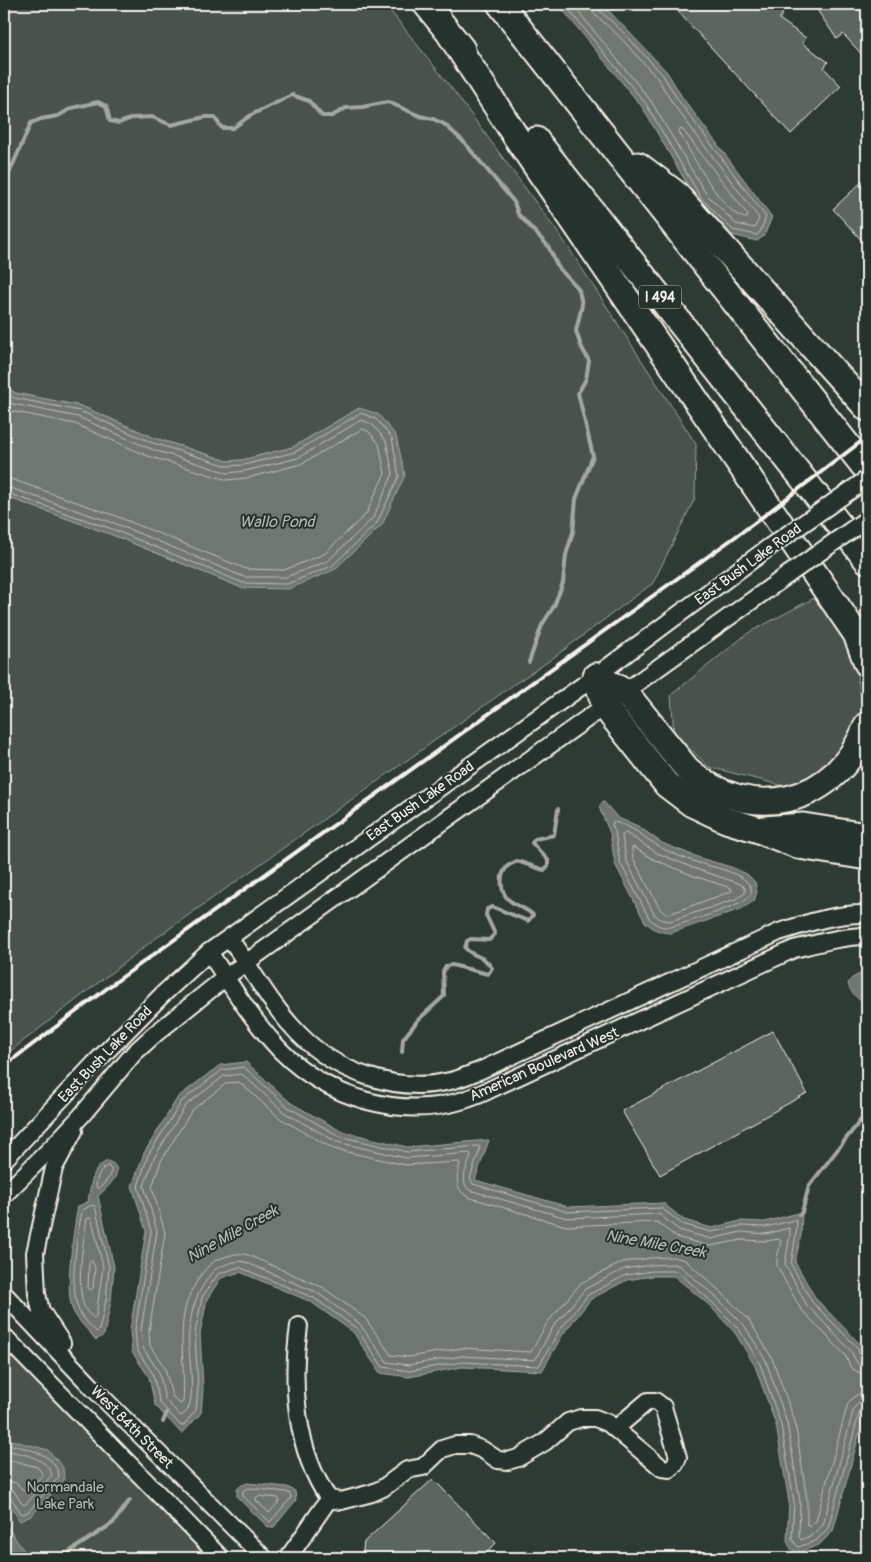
<svg xmlns="http://www.w3.org/2000/svg" width="871" height="1562" font-family="Pangolin,sans-serif">
<rect width="100%" height="100%" fill="#2e3b34"/>
<filter id="ink" filterUnits="userSpaceOnUse"><feTurbulence type="fractalNoise" baseFrequency=".02" numOctaves="2"/><feDisplacementMap in="SourceGraphic" scale="10" xChannelSelector="R" yChannelSelector="G"/><feConvolveMatrix kernelMatrix="1 2 1 2 8 2 1 2 1" color-interpolation-filters="sRGB"/></filter>
<g filter="url(#ink)">
<g fill="#48524c" stroke="#9ea29a">
<polygon points="4,4 385,4 453,90 564,241 696,444 695,498 653,583 549,661 516,683 152,941 4,1056 4,496 110,534 242,588 359,408 293,447 242,460 228,461 155,438 81,406 15,393 4,385"/>
<polygon points="818,596 852,642 863,712 834,764 792,788 709,767 674,733 671,695 748,633"/>
<polygon points="4,1347 212,1558 4,1558"/>
</g>
<g fill="#6f7770" stroke="#a4a8a0">
<polygon points="558,4 599,4 610,12 667,72 682,97 772,217 764,236 757,241 731,235 697,201 642,107"/>
<polygon points="4,385 15,393 81,406 155,438 228,461 242,460 293,447 359,408 378,414 396,436 405,475 382,525 334,570 288,589 242,588 110,534 4,496"/>
<polygon points="603,801 618,818 638,826 662,843 700,858 731,867 747,874 755,882 757,892 754,901 741,909 671,933 662,932 654,929 645,922 615,864 610,833 599,807"/>
<path d="M860,974H867V1006C859,999 850,994 848,983L852,978Z"/>
<polygon points="246,1062 291,1103 341,1131 407,1147 489,1140 475,1180 569,1207 663,1203 684,1220 712,1228 740,1221 765,1222 802,1212 801,1235 795,1262 816,1299 861,1345 867,1362 867,1399 862,1424 833,1531 819,1545 797,1553 791,1549 787,1541 789,1502 776,1425 755,1366 735,1333 709,1305 674,1276 652,1276 627,1280 591,1299 563,1334 542,1371 462,1367 409,1377 380,1373 353,1332 311,1302 240,1272 221,1278 207,1299 200,1334 203,1388 201,1413 182,1434 155,1405 149,1377 132,1352 130,1330 146,1231 132,1186 144,1153 178,1097 220,1065"/>
<path d="M108,1161C129,1169 107,1188 98,1196L114,1267L111,1301L104,1335L96,1340C89,1331 80,1323 74,1313C63,1294 74,1229 78,1206L88,1202C91,1186 91,1167 108,1161Z"/>
<polygon points="4,1438 48,1450 63,1467 64,1480 31,1516 20,1521 4,1495"/>
<polygon points="248,1483 287,1487 295,1491 296,1500 274,1527 268,1527 237,1497 237,1489 242,1485"/>
<polygon points="4,1522 28,1557 29,1558 4,1558"/>
</g>
<g fill="none" stroke-linecap="round" stroke-linejoin="round">
<g stroke="#bfc0b8" stroke-width="1">
<polyline points="564,4 646,104 701,198 733,230 757,235 760,232 766,217 678,100 663,75 623,32 598,9 597,4"/>
<polyline points="572,4 651,101 706,194 736,224 755,228 759,218 673,104 658,79 619,36 593,13 590,4"/>
<path d="M680,129L683,130L748,215L747,218C725,219 690,151 679,132Z"/>
<polyline points="4,391 14,398 80,411 153,443 228,466 244,465 295,452 361,413 376,419 392,438 399,476 377,523 332,566 287,584 243,583 112,529 4,492"/>
<polyline points="4,399 13,404 78,417 151,449 228,473 245,471 298,458 361,420 372,424 386,441 393,474 373,518 328,561 286,577 244,577 114,523 4,486"/>
<polyline points="4,408 11,411 75,424 148,456 227,480 247,478 301,464 362,429 368,431 379,444 385,473 366,514 324,554 284,570 246,569 116,516 11,479 4,478"/>
<path d="M613,822C631,824 645,839 660,847C672,854 687,859 699,863C712,867 756,875 751,894C748,904 684,923 671,927C661,928 656,925 649,918L620,862L615,832L612,825Z"/>
<polygon points="626,833 657,853 696,869 741,884 745,888 745,893 736,899 670,921 660,919 654,914 626,860 622,836"/>
<polygon points="633,847 655,860 694,876 731,888 732,891 669,914 664,913 660,909 633,858 632,849"/>
<path d="M108,1166L111,1169V1175L100,1188H97L96,1186C97,1178 99,1169 108,1166Z"/>
<path d="M92,1205L95,1206L109,1267L106,1300L99,1330L97,1332C91,1327 80,1316 78,1308C69,1281 77,1238 82,1211Z"/>
<path d="M90,1218L92,1220L103,1267L96,1316L94,1318C90,1315 85,1310 84,1306C76,1285 83,1242 87,1219Z"/>
<polygon points="92,1261 95,1268 93,1288 91,1290 88,1288 89,1264"/>
<polyline points="867,1360 861,1358 857,1347 812,1302 791,1264 796,1235 797,1222 795,1220 766,1227 740,1226 711,1232 682,1224 661,1208 568,1212 473,1184 470,1178 480,1149 479,1146 407,1152 339,1136 288,1107 244,1067 222,1070 182,1101 148,1155 138,1186 151,1231 135,1330 137,1350 153,1374 160,1403 181,1426 184,1425 196,1410 198,1388 195,1334 202,1297 218,1274 239,1267 314,1298 356,1328 383,1367 409,1371 462,1362 539,1366 559,1331 588,1295 626,1275 652,1271 677,1271 712,1302 739,1329 760,1364 781,1425 794,1501 792,1539 798,1547 816,1541 828,1528 860,1410 863,1407 867,1406"/>
<path d="M867,1367L862,1366L857,1363L851,1351L806,1304L785,1264L790,1234L789,1228L766,1234L741,1232L711,1239L679,1230L659,1214L567,1218L469,1190C459,1180 467,1168 471,1156L470,1153L406,1158L337,1142L285,1113L242,1074L224,1076L186,1105L154,1158L144,1186L157,1231L141,1330L143,1348L159,1372L165,1400L181,1416C201,1407 186,1351 189,1332C191,1312 195,1297 206,1281C211,1273 214,1269 222,1266C230,1263 237,1260 245,1262L316,1292L359,1323L387,1362L409,1365L462,1356L535,1360L553,1327L585,1289L624,1269L651,1265L674,1264L680,1266L716,1297L744,1325L766,1361L787,1423L800,1501L799,1537L801,1540L812,1535L823,1525L854,1408L860,1401L867,1400"/>
<path d="M867,1374L858,1372L851,1368L845,1355L800,1308L777,1266V1258L781,1241L779,1239L766,1241L742,1240L710,1246L676,1237L657,1222L566,1226L471,1198C454,1191 456,1179 460,1164L459,1162L406,1165L334,1149L281,1119L239,1082L227,1083L192,1110L161,1161L152,1187L165,1233L149,1331L150,1346L165,1368L172,1396L180,1404L183,1402C187,1358 171,1318 199,1278C206,1268 210,1262 222,1258C231,1255 238,1252 248,1255L322,1287L365,1318L391,1355L409,1357L462,1348L531,1352L547,1323L581,1283L623,1262L651,1258L673,1257L685,1260L721,1292L749,1320L772,1358L795,1422L807,1500V1525L809,1527L816,1521L848,1403L856,1395L867,1392"/>
<path d="M4,1443C25,1449 55,1451 59,1477L28,1512L23,1514L21,1513L9,1495L4,1494"/>
<path d="M4,1450C21,1454 46,1456 52,1475L25,1505L22,1504L14,1491L4,1487"/>
<polyline points="4,1458 37,1467 43,1474 26,1493 16,1483 4,1480"/>
<polygon points="248,1488 286,1492 290,1494 291,1498 270,1522 243,1496 243,1491"/>
<polygon points="259,1496 278,1498 280,1501 269,1513 256,1500 256,1498"/>
</g>
<g stroke="#a4a8a0" stroke-width="4">
<polyline points="4,185 31,123 41,119 58,116 72,108 98,102 106,106 110,121 119,123 132,118 152,117 171,125 205,117 214,117 222,128 233,128 251,115 292,95 309,101 322,116 332,116 346,108 362,107 388,102 420,116 433,119 444,124 463,141 514,202 518,214 548,246 558,267 579,290 582,305 576,331 581,346 589,361 586,379 578,393 593,456 576,499 573,532 566,555 563,583 554,606 542,625 529,662"/>
<path d="M402,1052L403,1039L418,1020L444,996L443,972L446,966L452,965L488,974L492,968C483,954 474,958 465,948L467,941L471,939L489,940L495,934L486,915L487,909L493,907L528,921L533,915C526,908 516,906 509,900C500,892 499,875 507,867C509,864 514,863 517,861L544,870L548,866V860L532,843L535,839L554,835L558,809"/>
<polyline points="799,1215 802,1212 809,1186 867,1112"/>
<polyline points="163,1422 167,1412"/>
<polyline points="60,1558 113,1523 130,1500"/>
</g>
</g>
<g fill="#5c655e" stroke="#f4f1e8">
<polygon points="671,4 769,4 783,14 779,19 806,38 802,43 828,62 824,68 841,86 791,134"/>
<polygon points="813,4 867,4 867,60 843,34 837,39"/>
<polygon points="867,177 867,246 833,209"/>
<polygon points="773,1031 807,1093 660,1175 622,1111"/>
<polygon points="433,1479 496,1543 482,1558 362,1558 364,1542"/>
</g>
<g fill="none" stroke-linecap="round" stroke-linejoin="round">
<g stroke="#f4f1e8" stroke-width="20">
<g id="minor">
<path d="M229,938C252,969 271,1006 299,1034C336,1072 397,1094 450,1081C460,1079 470,1074 479,1071L779,932C807,923 837,913 867,914"/>
<path d="M209,952C231,985 253,1022 281,1051C328,1098 400,1120 464,1100C473,1097 481,1094 489,1090L794,949C818,943 843,936 867,936"/>
<polyline points="4,1160 94,1064 162,995 209,952 596,676 768,548"/>
<polyline points="4,1195 54,1145 81,1116 134,1053 155,1034 226,977 789,574"/>
<polyline points="4,1294 93,1388 264,1558"/>
<path d="M299,1326C291,1383 295,1450 329,1499"/>
<polyline points="4,1336 221,1558"/>
<polyline points="62,1343 41,1311 37,1294 35,1253 54,1168 74,1131"/>
<polyline points="329,1499 341,1501 372,1493 383,1488 407,1470 423,1467 442,1449 455,1445 470,1445 483,1450 498,1460 508,1461 518,1458 545,1442 568,1422 581,1418 595,1418 608,1423 615,1429 662,1468 670,1469 675,1464 678,1457 663,1407 655,1401 648,1401 615,1429"/>
<polyline points="288,1558 329,1499"/>
</g>
</g>
<g stroke="#f4f1e8" stroke-width="29">
<g id="highway">
<polyline points="426,4 462,49"/>
<polyline points="500,4 867,470"/>
<polyline points="451,36 516,137 856,634 867,663"/>
<polyline points="536,140 867,560"/>
<polyline points="638,165 675,193 867,408"/>
<path d="M596,676L625,692L687,769C750,826 837,805 867,725"/>
<polyline points="596,676 605,707 667,785 692,804 726,820 756,829 799,846 867,857"/>
<polyline points="764,829 803,826 867,836"/>
</g>
</g>
<use href="#minor" stroke="#26332d" stroke-width="16"/>
<use href="#highway" stroke="#26332d" stroke-width="25"/>
<polyline stroke="#f4f1e8" stroke-width="4" points="4,1066 114,983 753,524 867,437"/>
<g stroke="#f4f1e8" stroke-width="20" stroke-linecap="butt">
<g id="minor-bridge">
<polyline points="768,548 867,479"/>
<polyline points="789,574 867,519"/>
</g>
</g>
<use href="#minor-bridge" stroke="#26332d" stroke-width="16"/>
</g>
</g>
<g text-anchor="middle" stroke-width="4" stroke-linejoin="round" paint-order="stroke">
<rect fill="#26332d" stroke="#b6b8b0" stroke-width="1" x="639" y="285.5" width="42" height="23" rx="4"/>
<g font-size="14" font-weight="bold" fill="#f4f1e8">
<text x="660" y="302">I 494</text>
</g>
<g font-size="15" fill="#f4f1e8" stroke="#26332d">
<text transform="translate(748 564) rotate(-36)" y="5">East Bush Lake Road</text>
<text transform="translate(420 801) rotate(-35)" y="5">East Bush Lake Road</text>
<text transform="translate(105 1054) rotate(-46)" y="5">East Bush Lake Road</text>
<text transform="translate(544 1064) rotate(-24)" y="5">American Boulevard West</text>
<text transform="translate(132 1427) rotate(45)" y="5">West 84th Street</text>
</g>
<g font-size="15" fill="#b8b9b1" stroke="#26332d">
<text x="65" y="1492">Normandale<tspan x="65" dy="17">Lake Park</tspan></text>
</g>
<g font-size="16" font-style="italic" fill="#b8bab2" stroke="#26332d">
<text x="277" y="527">Wallo Pond</text>
<text transform="translate(232 1233) rotate(-29)" y="6">Nine Mile Creek</text>
<text transform="translate(656 1243) rotate(10)" y="6">Nine Mile Creek</text>
</g>
</g>
<rect width="871" height="1562" fill="none" stroke="#26332d" stroke-width="20"/>
<rect x="10" y="10" width="851" height="1542" fill="none" stroke="#f4f1e8" stroke-width="2" filter="url(#ink)"/>
</svg>
